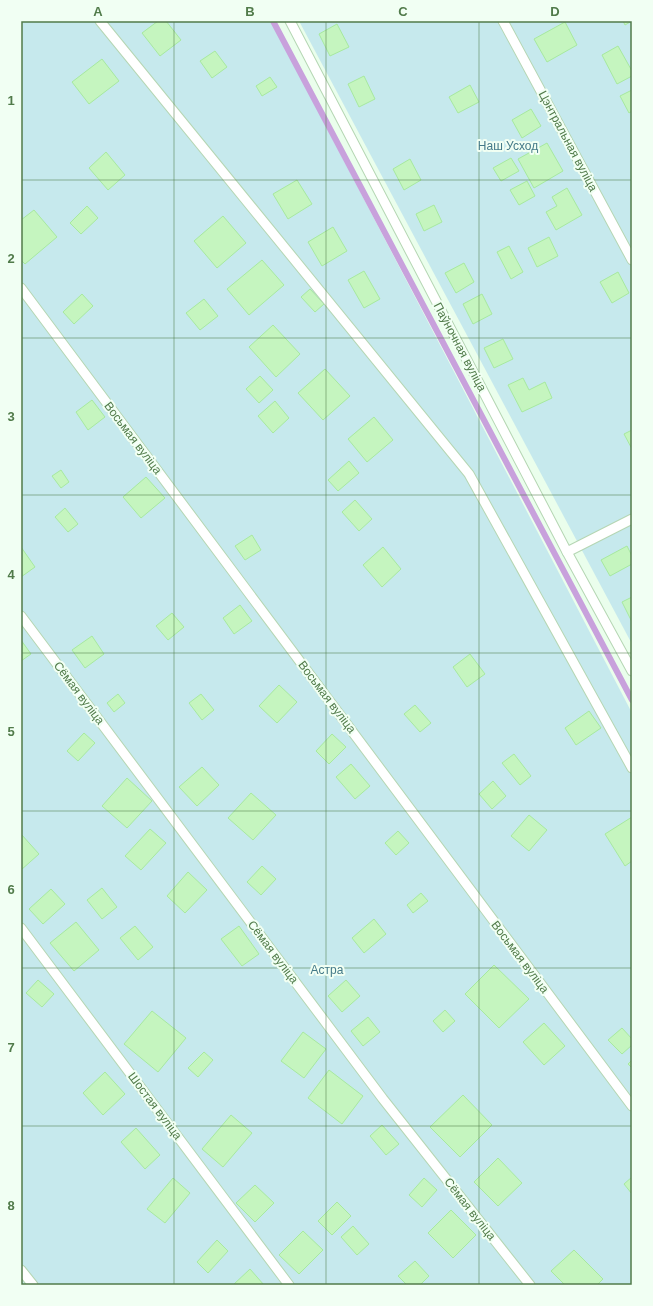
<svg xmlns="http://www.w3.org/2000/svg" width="653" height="1306" font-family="Helvetica,sans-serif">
<rect width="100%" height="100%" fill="#eafeec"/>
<g fill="#c6e9ed">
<polygon points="21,21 271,21 632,713 632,1285 21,1285"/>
<polygon points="299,21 632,21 632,644"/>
</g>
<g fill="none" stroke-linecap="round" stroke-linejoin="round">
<polyline stroke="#c8a1dc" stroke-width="6" points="273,21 632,700"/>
</g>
<g fill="#c5f5bf" stroke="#a7e99f">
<polygon points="158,21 166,21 181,40 160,56 142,33"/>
<polygon points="623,21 632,21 625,25"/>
<polygon points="565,22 577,45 547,62 534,39"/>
<polygon points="337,24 349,47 330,56 319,34"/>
<polygon points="618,46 632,71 632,76 617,84 602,55"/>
<polygon points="215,51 227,67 212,78 200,61"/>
<polygon points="102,59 119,81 89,104 72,82"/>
<polygon points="364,76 375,99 359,107 348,84"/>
<polygon points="270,77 277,87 262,96 256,86"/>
<polygon points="470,85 479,102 458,113 449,97"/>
<polygon points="632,90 632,111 629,113 620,96"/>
<polygon points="531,109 541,126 522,138 512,120"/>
<polygon points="547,143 563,171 534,188 518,159"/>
<polygon points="106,152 125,175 108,190 89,168"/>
<polygon points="511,158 519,171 501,181 493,168"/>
<polygon points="410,159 421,180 404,190 393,169"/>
<polygon points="297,180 312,204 288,219 273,194"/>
<polygon points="527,181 535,196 519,205 510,190"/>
<polygon points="567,188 582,215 556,230 546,212 557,206 552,197"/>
<polygon points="434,205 442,222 424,231 416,214"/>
<polygon points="87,206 98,218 81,234 70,223"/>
<polygon points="34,210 57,237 25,264 21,260 21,220"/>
<polygon points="223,216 246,243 217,268 194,241"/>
<polygon points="333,227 347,251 322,266 308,242"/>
<polygon points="549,237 558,256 537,267 528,248"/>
<polygon points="509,246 523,272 511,279 497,252"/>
<polygon points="262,260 284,285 249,315 227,289"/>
<polygon points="464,263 474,282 456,293 445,273"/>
<polygon points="364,271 380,299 364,308 348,280"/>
<polygon points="618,272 629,293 612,303 600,282"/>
<polygon points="310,289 324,304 315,312 301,297"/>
<polygon points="82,294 93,306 74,324 63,312"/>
<polygon points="482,294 492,314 473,324 463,304"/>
<polygon points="204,299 218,316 200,330 186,313"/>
<polygon points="273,325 300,354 276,377 249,347"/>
<polygon points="503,339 513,359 494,368 484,348"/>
<polygon points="325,369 350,396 323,420 298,393"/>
<polygon points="260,376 273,390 259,403 246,389"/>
<polygon points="523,378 529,390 545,382 552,398 522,412 508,385"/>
<polygon points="92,400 105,417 88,430 76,412"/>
<polygon points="275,401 289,418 273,433 258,416"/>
<polygon points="374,417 393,440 367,462 348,439"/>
<polygon points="632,430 632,449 624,434"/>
<polygon points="349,461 359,473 338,491 328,480"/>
<polygon points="61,470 69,482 61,488 52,476"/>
<polygon points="146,477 165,498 141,518 123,497"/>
<polygon points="355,500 372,519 359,531 342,512"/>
<polygon points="65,508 78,524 68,532 55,517"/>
<polygon points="252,535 261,550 245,560 235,546"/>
<polygon points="627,546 632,556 632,564 610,576 601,560"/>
<polygon points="21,547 35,567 21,577"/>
<polygon points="383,547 401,569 382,587 363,565"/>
<polygon points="632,597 632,622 622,602"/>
<polygon points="240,605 252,621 234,634 223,618"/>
<polygon points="172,613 184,627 168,640 156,626"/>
<polygon points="92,636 104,654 85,668 72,650"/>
<polygon points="21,640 31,654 21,661"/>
<polygon points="470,654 485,674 467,687 453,667"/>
<polygon points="279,685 297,702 277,723 259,706"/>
<polygon points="118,694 125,703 114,712 107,703"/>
<polygon points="201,694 214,710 202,720 189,703"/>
<polygon points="415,705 431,723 420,732 404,714"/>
<polygon points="589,711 601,728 576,745 565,728"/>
<polygon points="84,733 95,743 78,761 67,751"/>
<polygon points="332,734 346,747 329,764 316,751"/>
<polygon points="514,754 531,776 520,785 502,763"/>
<polygon points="351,764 370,786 355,799 336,777"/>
<polygon points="202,767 219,785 197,806 179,787"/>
<polygon points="127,778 152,801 127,828 102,806"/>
<polygon points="493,781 506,796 492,809 479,794"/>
<polygon points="251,793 276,815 253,840 228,818"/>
<polygon points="529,815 547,830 529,851 511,836"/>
<polygon points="632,817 632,861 625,866 605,834"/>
<polygon points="150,829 166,843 141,870 125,856"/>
<polygon points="398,831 409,843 396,855 385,843"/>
<polygon points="21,834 39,854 21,870"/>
<polygon points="262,866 276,879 261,895 247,882"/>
<polygon points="188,872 207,890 185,913 167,896"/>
<polygon points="102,888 117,907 102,919 87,900"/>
<polygon points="51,889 65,904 43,924 29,909"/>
<polygon points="421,893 428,901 413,913 407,905"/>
<polygon points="374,919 386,934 364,953 352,938"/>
<polygon points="76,922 99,950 74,971 50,943"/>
<polygon points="135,926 153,947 138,960 120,938"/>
<polygon points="239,926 259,954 242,966 221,939"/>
<polygon points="494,965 529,999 499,1028 465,994"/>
<polygon points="38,980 54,994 42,1007 26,993"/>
<polygon points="346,980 360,996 342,1012 328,996"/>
<polygon points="445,1010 455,1021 443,1032 433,1021"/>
<polygon points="152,1011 186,1038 158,1072 124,1044"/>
<polygon points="368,1017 380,1032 363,1046 351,1031"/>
<polygon points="544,1023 565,1046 544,1065 523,1042"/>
<polygon points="622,1028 632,1039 632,1045 622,1054 608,1040"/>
<polygon points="303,1032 326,1049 304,1078 281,1061"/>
<polygon points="204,1052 213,1060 198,1077 188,1068"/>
<polygon points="632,1060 632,1068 628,1064"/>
<polygon points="329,1070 363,1096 342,1124 308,1098"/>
<polygon points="105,1072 125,1094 103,1115 83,1093"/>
<polygon points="463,1095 492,1125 460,1157 430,1127"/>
<polygon points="231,1115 252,1133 223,1167 202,1149"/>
<polygon points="382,1125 399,1144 386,1155 370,1136"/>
<polygon points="136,1128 160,1155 145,1169 121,1142"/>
<polygon points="498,1158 522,1183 498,1206 474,1182"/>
<polygon points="632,1177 632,1194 624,1184"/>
<polygon points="173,1178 190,1193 165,1223 147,1209"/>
<polygon points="424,1178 437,1190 422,1207 409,1195"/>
<polygon points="255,1185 274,1203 255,1222 236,1203"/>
<polygon points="337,1202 351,1216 332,1235 318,1221"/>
<polygon points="451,1210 476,1235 453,1258 428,1233"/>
<polygon points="353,1226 369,1244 357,1255 341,1237"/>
<polygon points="303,1231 323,1250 299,1274 279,1255"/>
<polygon points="217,1240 228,1251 208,1273 197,1262"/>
<polygon points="574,1250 603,1279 597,1285 565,1285 551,1271"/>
<polygon points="415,1261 429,1276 420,1285 407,1285 398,1276"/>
<polygon points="250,1269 264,1285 233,1285"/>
</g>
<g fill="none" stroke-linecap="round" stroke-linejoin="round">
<g stroke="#b5d6b3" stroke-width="11">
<g id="lane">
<polyline points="100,21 469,474 632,768"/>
<polyline points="290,21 567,552 632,671"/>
<polyline points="503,21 632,260"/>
<polyline points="21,288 632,1106"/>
<polyline points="567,552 632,519"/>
<polyline points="21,616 383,1099 530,1285"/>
<polyline points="21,928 289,1285"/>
<polyline points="21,1270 33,1285"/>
</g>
</g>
<use href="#lane" stroke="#fff" stroke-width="9"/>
</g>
<path fill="none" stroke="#517b4a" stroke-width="1" stroke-opacity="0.55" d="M174,21V1285M326,21V1285M479,21V1285M21,180H632M21,338H632M21,495H632M21,653H632M21,811H632M21,968H632M21,1126H632"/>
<g text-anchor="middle" stroke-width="4" stroke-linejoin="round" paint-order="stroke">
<g font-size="12" fill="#517b4a" stroke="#f1fff3">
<text transform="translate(568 141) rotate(62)" y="4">Цэнтральная вуліца</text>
<text transform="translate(460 347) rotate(62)" y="4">Паўночная вуліца</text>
<text transform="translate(133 438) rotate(53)" y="4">Восьмая вуліца</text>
<text transform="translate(79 693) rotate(53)" y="4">Сёмая вуліца</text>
<text transform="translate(327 697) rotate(53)" y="4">Восьмая вуліца</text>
<text transform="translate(273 952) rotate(53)" y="4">Сёмая вуліца</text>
<text transform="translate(520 957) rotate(53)" y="4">Восьмая вуліца</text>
<text transform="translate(155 1106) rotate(53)" y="4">Шостая вуліца</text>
<text transform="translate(470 1209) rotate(52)" y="4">Сёмая вуліца</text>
</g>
<g font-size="12" fill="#447a88" stroke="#f1fff3">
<text x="508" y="150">Наш Усход</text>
<text x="327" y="974">Астра</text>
</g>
</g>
<rect width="653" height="1306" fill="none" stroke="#f1fff3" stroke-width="44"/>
<rect x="22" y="22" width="609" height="1262" fill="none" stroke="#517b4a" stroke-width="1.5"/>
<g font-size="13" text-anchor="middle" font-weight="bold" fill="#517b4a">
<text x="98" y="16">A</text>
<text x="250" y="16">B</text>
<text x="403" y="16">C</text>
<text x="555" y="16">D</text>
<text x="11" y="105">1</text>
<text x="11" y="263">2</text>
<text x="11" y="421">3</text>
<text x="11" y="579">4</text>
<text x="11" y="736">5</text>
<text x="11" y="894">6</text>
<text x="11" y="1052">7</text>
<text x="11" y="1210">8</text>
</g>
</svg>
